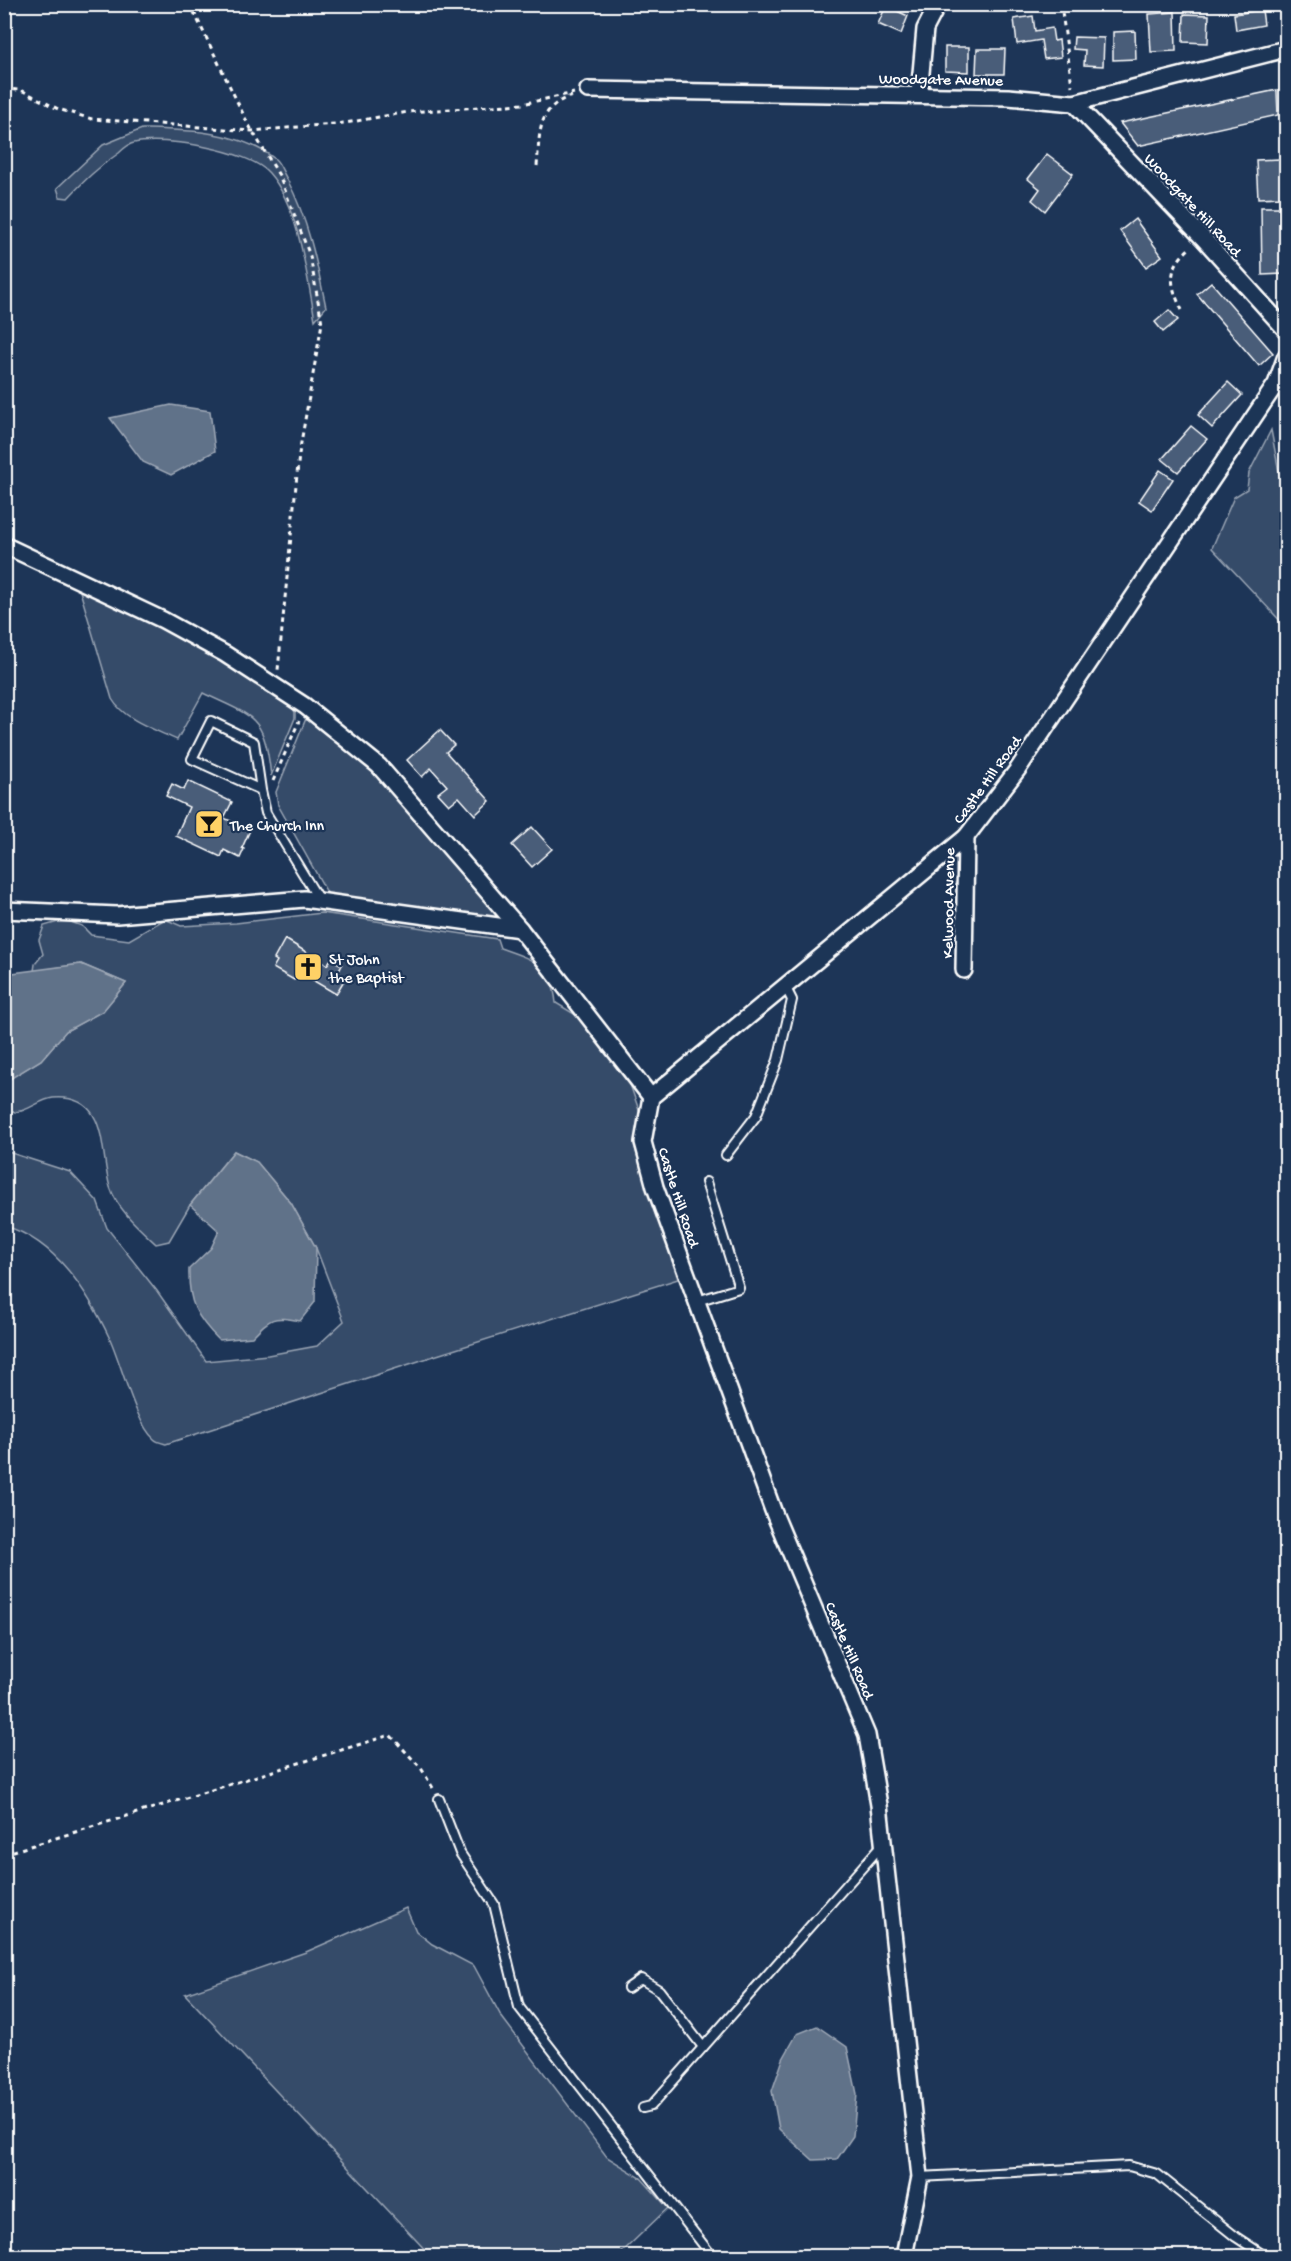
<svg xmlns="http://www.w3.org/2000/svg" width="1291" height="2261" font-family="'Gochi Hand',sans-serif">
<rect width="100%" height="100%" fill="#1d3557"/>
<filter id="ink" filterUnits="userSpaceOnUse"><feTurbulence type="fractalNoise" baseFrequency=".0167" numOctaves="2"/><feDisplacementMap in="SourceGraphic" scale="12" xChannelSelector="R" yChannelSelector="G"/><feConvolveMatrix kernelMatrix="1 2 1 2 8 2 1 2 1" color-interpolation-filters="sRGB"/></filter>
<g filter="url(#ink)">
<g fill="#364b69" stroke="#9aa5b4" stroke-width="1.5">
<path d="M142,129C186,130 238,130 275,159C280,163 283,173 287,179C308,219 317,263 326,307L315,320C307,276 299,207 269,173C249,150 163,136 134,143C129,144 123,149 119,153C98,167 85,180 68,198L60,197L57,188L103,145Z"/>
<polygon points="1271,430 1280,477 1286,486 1286,627 1212,548 1234,497 1247,489 1249,473"/>
<path d="M80,591H88L209,651L290,704L295,712V718L271,776C264,714 255,718 203,693L177,740C156,730 124,720 112,699Z"/>
<polygon points="307,716 364,763 424,826 495,910 496,921 329,896 278,805 276,792"/>
<path d="M322,913L497,939L500,948C534,960 552,964 556,1003L576,1015L626,1073L640,1113L634,1145L678,1279L437,1355L166,1444C162,1443 157,1442 154,1439C136,1424 121,1363 110,1339C88,1292 56,1241 5,1226V1151L70,1172L97,1201L107,1228L157,1291L206,1361L268,1355L317,1346L344,1321L316,1248L291,1203L257,1162L234,1151L190,1205L169,1241L156,1244C139,1228 117,1209 110,1187C99,1151 110,1094 53,1098C43,1099 33,1107 24,1110C19,1112 14,1112 10,1112L5,1122L4,1082L41,1060L66,1031L103,1011L126,983L81,964L34,971L35,964L43,954L39,940L44,926L65,920L82,926L91,935L129,940L165,919L181,926L236,923Z"/>
<polygon points="406,1908 416,1931 432,1944 474,1966 501,2016 607,2157 641,2178 668,2208 618,2256 431,2256 185,1994 306,1952"/>
</g>
<g fill="#617289" stroke="#a0aab8" stroke-width="1.5">
<polygon points="171,405 210,411 215,451 171,475 143,462 110,418"/>
<polygon points="81,964 126,983 103,1011 66,1031 41,1060 5,1082 5,974"/>
<path d="M234,1151L257,1162L291,1203L316,1248L315,1302L300,1321C273,1316 271,1317 252,1337L219,1340C196,1317 188,1302 189,1269L211,1248L219,1231L190,1205Z"/>
<polygon points="817,2026 847,2047 857,2094 853,2136 837,2159 813,2160 779,2129 772,2091 783,2059 797,2034"/>
</g>
<g fill="#4a5d79" stroke="#fff" stroke-width="1.5">
<polygon points="886,6 908,16 901,34 878,24"/>
<polygon points="1262,10 1264,25 1236,30 1234,14"/>
<polygon points="1175,12 1176,51 1151,52 1149,14"/>
<polygon points="1184,14 1209,15 1208,43 1183,42"/>
<polygon points="1033,16 1035,31 1052,28 1054,41 1059,40 1061,57 1044,59 1041,40 1017,44 1014,19"/>
<polygon points="1135,31 1136,59 1113,60 1113,32"/>
<polygon points="1074,37 1104,38 1103,66 1084,65 1085,50 1073,49"/>
<polygon points="945,47 969,47 969,72 945,71"/>
<polygon points="977,49 1005,49 1004,74 976,74"/>
<polygon points="1277,90 1278,115 1138,146 1120,123"/>
<polygon points="1047,154 1073,174 1045,211 1032,200 1040,189 1028,179"/>
<polygon points="1280,159 1282,197 1258,198 1256,160"/>
<polygon points="1261,207 1282,207 1283,274 1262,275"/>
<polygon points="1135,219 1162,256 1146,267 1120,231"/>
<polygon points="1211,282 1273,353 1259,366 1197,294"/>
<polygon points="1169,310 1178,320 1163,332 1155,322"/>
<polygon points="1228,382 1242,395 1212,428 1198,415"/>
<polygon points="1191,426 1207,439 1178,472 1162,459"/>
<polygon points="1160,470 1173,479 1152,510 1139,501"/>
<polygon points="440,730 454,745 446,752 490,801 475,815 459,797 449,805 438,793 447,786 431,768 422,777 407,760"/>
<polygon points="188,781 232,802 224,818 250,830 242,848 244,849 240,858 224,850 221,857 176,836 189,807 166,796 172,784 184,790"/>
<polygon points="532,827 552,849 532,867 512,845"/>
<polygon points="285,939 327,965 331,959 342,965 338,973 346,977 336,994 299,972 294,980 273,968 277,961 274,959"/>
</g>
<g fill="none" stroke-linecap="round" stroke-linejoin="round">
<g stroke="#fff" stroke-width="12">
<g id="lane">
<polyline points="261,790 254,742 211,721 192,759 261,790 266,813 319,900"/>
<polyline points="726,1155 756,1116 778,1060 792,1000 785,986"/>
<polyline points="697,1301 739,1288 706,1182"/>
<polyline points="439,1799 460,1853 494,1904 519,2007 712,2256"/>
<polyline points="628,1988 641,1979 659,1990 703,2047"/>
<polyline points="643,2108 651,2106 882,1845"/>
<polyline points="920,2177 1129,2166 1157,2174 1236,2237 1265,2256"/>
</g>
</g>
<g stroke="#fff" stroke-width="20">
<g id="street">
<polyline points="588,90 1008,97 1074,103 1286,49"/>
<polyline points="919,95 925,29 938,4"/>
<polyline points="1074,103 1203,238 1286,330"/>
<polyline points="4,545 163,620 225,654 305,706 379,766 520,929 651,1097"/>
<polyline points="4,910 117,915 304,899 520,929"/>
<polyline points="964,970 966,837"/>
<polyline points="904,2256 920,2177 879,1805 867,1735 774,1513 655,1187 643,1142 651,1097 966,837 1018,769 1276,384 1286,356"/>
</g>
</g>
<g stroke="#fff" stroke-width="3" stroke-dasharray="4.5 4.5" stroke-linecap="butt">
<polyline points="190,4 247,122 280,177 310,256 322,323 299,454 278,670"/>
<polyline points="1061,4 1072,86"/>
<polyline points="4,88 23,91 58,109 92,119 252,131 345,123 408,112 522,104 574,93"/>
<path d="M537,166C540,135 536,107 572,96"/>
<path d="M1182,310C1169,284 1167,268 1190,248"/>
<polyline points="273,781 299,721"/>
<polyline points="4,1854 390,1735 421,1768 433,1788"/>
</g>
<use href="#lane" stroke="#1d3557" stroke-width="8"/>
<use href="#street" stroke="#1d3557" stroke-width="15"/>
</g>
</g>
<defs>
<g id="bar-square" transform="scale(1.5)"><rect x="-9" y="-9" width="18" height="18" rx="4" fill="#ffd166" stroke="#1d3557"/><path d="M-6-5H6L.8 .8V4.5H3.5V6h-7V4.5H-.8V.8Z" fill="#111"/></g>
<g id="church-square" transform="scale(1.5)"><rect x="-9" y="-9" width="18" height="18" rx="4" fill="#ffd166" stroke="#1d3557"/><path d="M-1.2-6h2.4v3.5h3.3v2.4h-3.3V6h-2.4V-.1h-3.3v-2.4h3.3Z" fill="#111"/></g>
</defs>
<g fill-rule="evenodd">
<use href="#bar-square" x="209" y="824"/>
<use href="#church-square" x="308" y="967"/>
</g>
<g text-anchor="middle" stroke-width="4.5" stroke-linejoin="round" paint-order="stroke">
<g font-size="16" fill="#fff" stroke="#1d3557">
<text transform="translate(941 78) rotate(1)" y="6">Woodgate Avenue</text>
<text transform="translate(1194 204) rotate(47)" y="6">Woodgate Hill Road</text>
<text transform="translate(986 779) rotate(-54)" y="6">Castle Hill Road</text>
<text transform="translate(947 903) rotate(-89)" y="6">Kelwood Avenue</text>
<text transform="translate(680 1197) rotate(72)" y="6">Castle Hill Road</text>
<text transform="translate(851 1650) rotate(67)" y="6">Castle Hill Road</text>
</g>
<g font-size="16" fill="#fff" stroke="#1d3557" text-anchor="start">
<text x="230" y="830">The Church Inn</text>
<text x="329" y="964">St John<tspan x="329" dy="18">the Baptist</tspan></text>
</g>
</g>
<rect width="1291" height="2261" fill="none" stroke="#1d3557" stroke-width="24"/>
<rect x="12" y="12" width="1267" height="2237" fill="none" stroke="#fff" stroke-width="2" filter="url(#ink)"/>
</svg>
